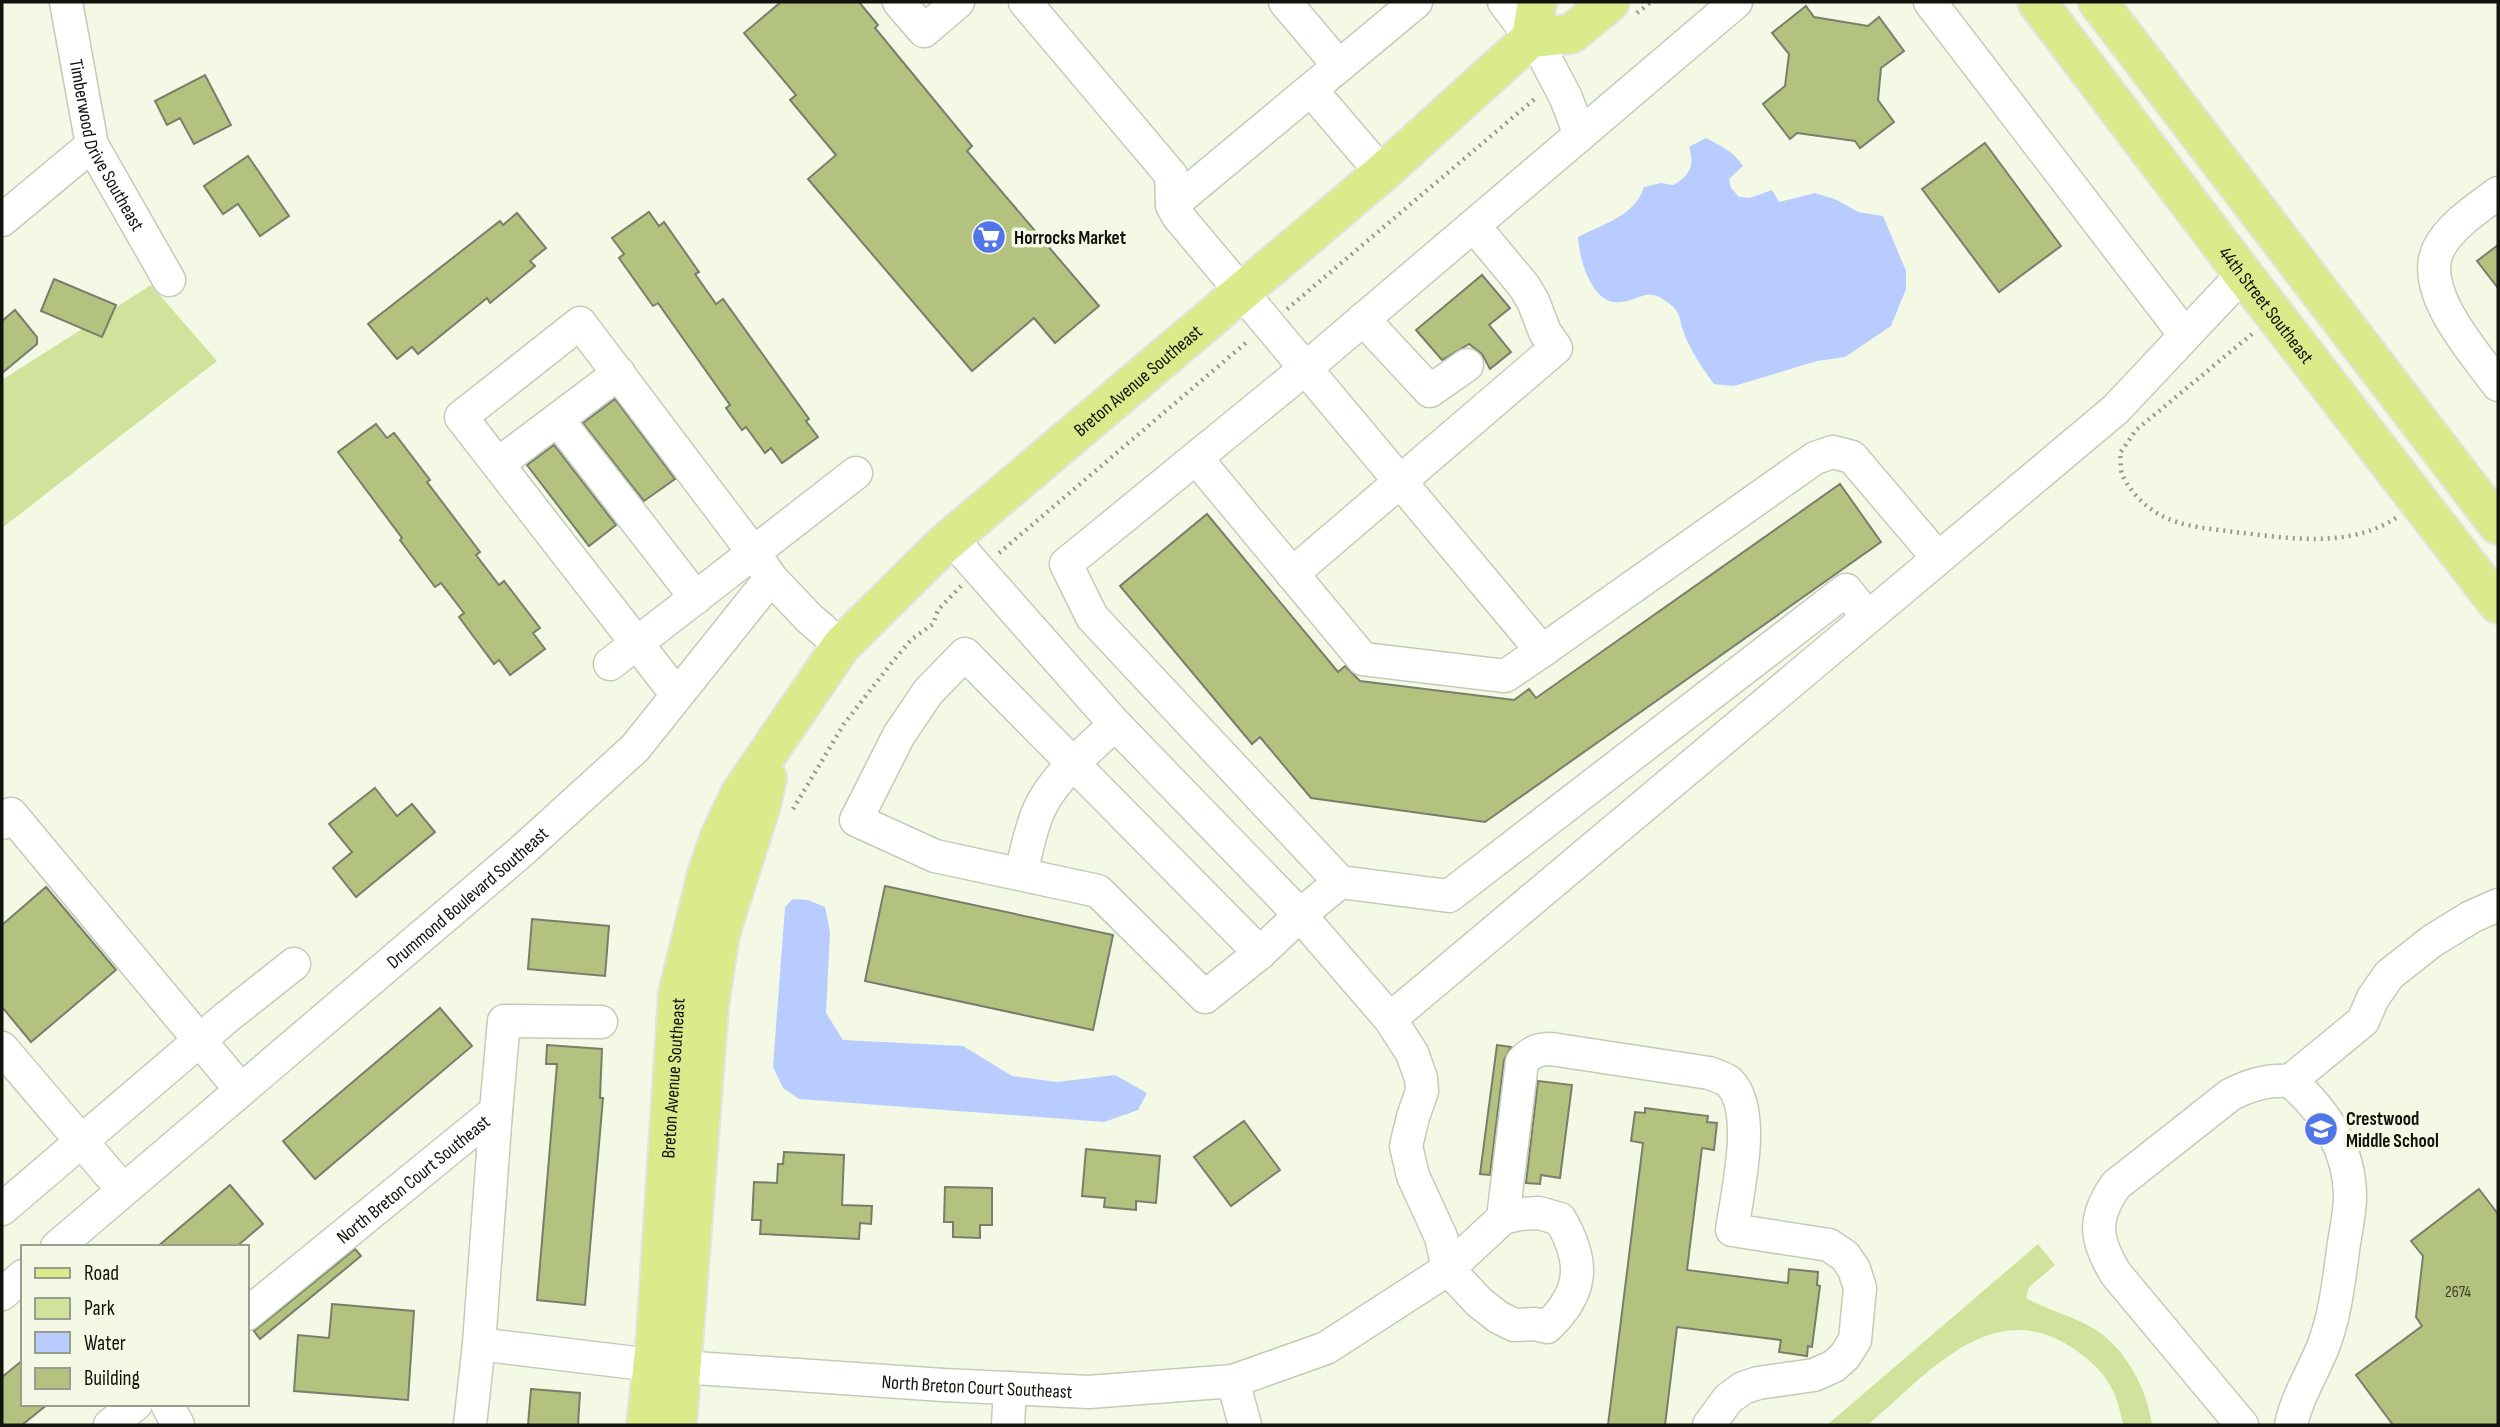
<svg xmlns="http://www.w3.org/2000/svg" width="2500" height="1427" font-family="'Sofia Sans Condensed',sans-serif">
<rect width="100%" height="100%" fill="#f3f9e5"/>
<g fill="#d1e29d">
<polygon points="151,285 217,361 2,528 2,380"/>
<path d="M2038,1244L2055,1265L2029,1287L2026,1298C2049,1311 2075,1316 2096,1330C2126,1349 2148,1391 2152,1425H2123C2117,1390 2106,1372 2077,1351C1994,1291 1928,1374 1868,1425H1827Z"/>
</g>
<g fill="#b8ccff">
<path d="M1706,138C1721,146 1734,152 1743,166L1729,179L1731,188L1739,197L1750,198L1772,190L1779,202L1815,193L1837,200L1858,212L1883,216L1906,271V289L1891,326L1845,357L1817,361L1734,386L1714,384C1703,369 1690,350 1684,333C1679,321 1682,314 1671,305C1647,285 1644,299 1621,302C1592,307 1579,258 1578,237C1603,224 1635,216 1644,187L1661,183L1673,185C1690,175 1695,166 1689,147Z"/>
<polygon points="793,899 808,900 825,907 830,932 826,1013 843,1040 963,1046 1012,1076 1057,1082 1115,1075 1147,1093 1138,1110 1104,1122 799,1099 783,1088 773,1067 785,907"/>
</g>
<g fill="#b3c37f" stroke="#797e6c" stroke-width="2">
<polygon points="781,2 859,2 878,25 875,28 972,146 967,151 1099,306 1055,343 1034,318 972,371 808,179 836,155 790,100 796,95 744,33"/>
<polygon points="1806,6 1814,17 1868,26 1879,17 1904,51 1881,68 1878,100 1894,122 1860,148 1855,141 1797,133 1790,139 1763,104 1785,86 1789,54 1772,33"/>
<polygon points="205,75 231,125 194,144 180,118 167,125 155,101"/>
<polygon points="1985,143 2061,246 1999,292 1922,189"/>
<polygon points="248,156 289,216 260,236 238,204 223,214 204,186"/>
<polygon points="649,212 659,226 664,222 699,272 695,274 716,304 723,299 809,419 806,421 818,437 782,463 771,448 765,453 746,427 742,430 726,408 730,405 658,303 653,306 619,258 624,254 612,238"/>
<polygon points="517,213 546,248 530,261 535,266 490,303 487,298 418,354 412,347 397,359 368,324 500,221 503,225"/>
<polygon points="2498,245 2498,288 2477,261"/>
<polygon points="1482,275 1510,308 1489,325 1511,352 1490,369 1482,354 1469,344 1442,360 1416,330"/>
<polygon points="54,279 116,305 102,337 41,311"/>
<polygon points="15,310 37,337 37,344 2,373 2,321"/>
<polygon points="615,399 675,479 644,501 583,423"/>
<polygon points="376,424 387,438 394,433 430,480 427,482 480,552 476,555 499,585 504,581 540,628 533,633 545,649 510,675 499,660 494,664 459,617 464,613 441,583 435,587 400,540 402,538 338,452"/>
<polygon points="554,445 616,525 589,546 527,465"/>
<polygon points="1840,484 1881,542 1485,822 1311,798 1260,737 1252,744 1120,586 1207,514 1338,672 1345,666 1360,681 1514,700 1529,689 1536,698"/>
<polygon points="375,788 397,816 412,804 435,832 356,897 333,868 352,852 329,824"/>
<polygon points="885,886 1113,935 1093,1030 865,981"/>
<polygon points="46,887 116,970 31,1042 2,1007 2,925"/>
<polygon points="532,919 609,926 605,976 528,969"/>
<polygon points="440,1008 472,1046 315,1179 283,1141"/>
<polygon points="547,1045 602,1049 600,1098 603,1098 585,1305 537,1300 557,1064 546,1064"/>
<polygon points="1497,1045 1511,1047 1504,1060 1490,1175 1480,1174"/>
<polygon points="1538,1081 1572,1085 1560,1178 1541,1175 1540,1184 1526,1183"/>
<polygon points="1645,1108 1708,1116 1707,1122 1717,1123 1714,1150 1702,1148 1687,1270 1788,1283 1789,1269 1818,1272 1817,1285 1820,1286 1812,1347 1808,1346 1807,1356 1779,1352 1781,1340 1677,1327 1665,1425 1608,1425 1643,1143 1631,1141 1635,1112 1645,1113"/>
<polygon points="1244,1121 1280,1170 1231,1206 1194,1157"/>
<polygon points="1086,1149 1160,1156 1156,1203 1136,1201 1136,1210 1104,1207 1105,1198 1082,1196"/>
<polygon points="784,1152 844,1155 842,1205 872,1206 871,1224 860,1223 859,1239 760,1234 761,1220 752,1220 754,1182 777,1183 778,1164 783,1164"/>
<polygon points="230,1185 263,1224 236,1247 157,1247"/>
<polygon points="945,1187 992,1188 992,1225 980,1225 980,1238 953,1237 953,1222 944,1222"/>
<polygon points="2479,1189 2498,1214 2498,1425 2393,1425 2356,1375 2422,1326 2416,1317 2423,1256 2411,1241"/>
<polygon points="355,1249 361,1256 260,1339 254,1331"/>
<polygon points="332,1304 414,1311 408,1400 294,1391 298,1335 329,1338"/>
<polygon points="23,1360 23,1404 48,1404 22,1425 2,1425 2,1377"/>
<polygon points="531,1389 580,1393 578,1425 528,1425"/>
</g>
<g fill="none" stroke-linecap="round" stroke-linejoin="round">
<g stroke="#c5cbb7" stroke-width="35">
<g id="minor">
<path id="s1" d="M66,2L92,145L169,280"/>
<polyline points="899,2 924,31 958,2"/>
<polyline points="1025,2 1171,175 1172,205 1178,216 1542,651 1815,458 1833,452 1852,457 1938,558"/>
<polyline points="1504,2 1542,52 1566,98 1580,135"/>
<polyline points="1736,2 1306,368 1066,564 1092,617 1340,882 1449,896 1846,590 1868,617"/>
<polyline points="1930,2 2185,335"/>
<polyline points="1339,66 1416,2"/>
<polyline points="1311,90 1382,173"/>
<path d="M2498,193C2478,208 2451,225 2439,248C2417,290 2475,353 2498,385"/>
<polyline points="1172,205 1339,66 1285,2"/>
<polyline points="2,220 92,145"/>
<polyline points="1363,319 1430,391 1467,365"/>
<polyline points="558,420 696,598"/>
<polyline points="1196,458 1363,659 1505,676 1542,651"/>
<polyline points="498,464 619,373"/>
<polyline points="1292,574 1556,348 1545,332 1533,301 1524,286 1474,226"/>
<polygon points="965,654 1260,953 1205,997 1098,891 935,856 856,820 899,735 928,692"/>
<polyline points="610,664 856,473"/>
<polyline points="677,695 461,417 580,323 753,552 771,578"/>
<polyline points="2,823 11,814 241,1090"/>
<path d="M1021,874C1026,853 1030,830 1039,810C1054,776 1089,750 1115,724"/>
<polyline points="1260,953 1300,915 1340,882"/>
<polyline points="1390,1019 2116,409 2243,274"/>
<polyline points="2,1048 123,1190"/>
<path d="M2290,1081C2326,1111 2351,1152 2350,1200C2349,1219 2344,1239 2342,1258C2338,1288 2334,1319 2323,1347C2312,1374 2297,1397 2291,1425"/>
<polyline points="496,1111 504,1021 601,1022"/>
<polyline points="2,1209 227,1017 294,964"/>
<path d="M1503,1218L1522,1062C1531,1052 1538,1049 1551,1049L1709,1073C1715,1075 1724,1078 1729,1082C1758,1110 1737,1193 1732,1230L1829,1245L1845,1256L1854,1269L1860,1288L1855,1340L1845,1356L1834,1366L1814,1375L1758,1383L1743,1388L1728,1399L1709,1425"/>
<path id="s2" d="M57,1247L524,849L635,748L771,578L809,618L841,646"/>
<polyline points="2,1294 23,1276"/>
<path id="s3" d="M247,1314L496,1111L479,1344L470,1425"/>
<path id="s4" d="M479,1344L652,1365L943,1385L1089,1392L1233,1381L1326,1348L1448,1269L1503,1218L1519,1214L1539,1213L1560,1219C1585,1262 1584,1292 1547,1327L1535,1324L1514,1325L1498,1317L1479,1302L1448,1269L1441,1237L1413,1176L1406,1146L1413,1117L1422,1091L1421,1078L1412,1053L1390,1019L1300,915L1115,724L951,538"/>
<polyline points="1233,1381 1245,1425"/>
<polyline points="167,1404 178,1425"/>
<polyline points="110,1425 136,1404"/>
<polyline points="1008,1425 1010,1388"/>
<path d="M2242,1425L2116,1274C2095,1240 2092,1219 2116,1185L2230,1095C2251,1084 2267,1080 2290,1081L2363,1021L2373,998L2389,975L2432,941L2471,917L2498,905"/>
</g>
</g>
<g stroke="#e2e3e2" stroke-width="42">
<g id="major">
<path id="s5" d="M2037,2L2243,274L2498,604"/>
<polyline points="2098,2 2498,525"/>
<polyline points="1531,38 1537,2"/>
<path id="s6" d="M646,1425L656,1334L678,994L707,874L719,839L740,794L841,646L943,545L1382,173L1531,38L1571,34L1610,2"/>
<polyline points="677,1425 709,1006 720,934 762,802 767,778"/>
</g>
</g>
<g stroke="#979b8c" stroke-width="4.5" stroke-dasharray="2 5" stroke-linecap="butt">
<polyline points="1637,13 1651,2"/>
<polyline points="1287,309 1537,97"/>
<path d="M2252,334L2136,430L2120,453C2121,459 2120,468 2122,474C2129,491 2146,508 2162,516C2184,527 2211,529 2235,532C2287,538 2348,549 2396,518"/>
<polyline points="999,553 1248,341"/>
<polyline points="793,809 844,724 893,661 912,639 933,624 938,610 961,586"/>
</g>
<use href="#minor" stroke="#fff" stroke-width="32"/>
<use href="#major" stroke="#daeb8c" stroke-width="38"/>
</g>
<defs>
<g id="supermarket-disc" transform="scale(1.75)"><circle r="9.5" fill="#5375ea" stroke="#f3f9e5"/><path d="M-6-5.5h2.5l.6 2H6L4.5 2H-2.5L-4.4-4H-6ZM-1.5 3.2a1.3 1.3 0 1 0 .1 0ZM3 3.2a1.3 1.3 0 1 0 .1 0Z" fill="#fff"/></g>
<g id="school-disc" transform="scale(1.75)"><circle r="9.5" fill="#5375ea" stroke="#f3f9e5"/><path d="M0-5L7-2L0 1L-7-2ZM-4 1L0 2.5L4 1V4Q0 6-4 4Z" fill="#fff"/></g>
</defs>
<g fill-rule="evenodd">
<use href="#supermarket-disc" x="989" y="237"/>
<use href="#school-disc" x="2321" y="1129"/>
</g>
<g text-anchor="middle" stroke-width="7" stroke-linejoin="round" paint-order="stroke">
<g font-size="16" fill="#3a3f29">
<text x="2458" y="1297">2674</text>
</g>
<g font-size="19" fill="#11130c" stroke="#f3f9e5">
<text dy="7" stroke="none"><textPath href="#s1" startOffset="150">Timberwood Drive Southeast</textPath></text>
<text dy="7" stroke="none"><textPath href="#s5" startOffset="380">44th Street Southeast</textPath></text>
<text dy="7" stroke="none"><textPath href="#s6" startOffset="1220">Breton Avenue Southeast</textPath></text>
<text dy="7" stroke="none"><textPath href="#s2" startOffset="539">Drummond Boulevard Southeast</textPath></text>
<text dy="7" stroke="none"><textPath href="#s6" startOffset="348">Breton Avenue Southeast</textPath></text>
<text dy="7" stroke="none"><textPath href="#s3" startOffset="214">North Breton Court Southeast</textPath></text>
<text dy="7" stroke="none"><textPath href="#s4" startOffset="500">North Breton Court Southeast</textPath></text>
</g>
<g font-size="19" font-weight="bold" fill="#11130c" stroke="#f3f9e5" text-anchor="start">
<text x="1014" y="244">Horrocks Market</text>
<text x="2346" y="1125">Crestwood<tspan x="2346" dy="22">Middle School</tspan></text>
</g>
</g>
<rect width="2500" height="1427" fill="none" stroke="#11130c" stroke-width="7"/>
<rect x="21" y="1245" width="228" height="161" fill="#f3f9e5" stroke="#999d8e" stroke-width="2"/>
<rect x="35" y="1268" width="35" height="10" fill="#daeb8c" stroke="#999d8e" stroke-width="2"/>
<text x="84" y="1280" font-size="21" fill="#11130c">Road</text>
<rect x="35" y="1298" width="35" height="21" fill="#d1e29d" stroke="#999d8e" stroke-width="2"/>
<text x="84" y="1315" font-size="21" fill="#11130c">Park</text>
<rect x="35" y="1332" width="35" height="21" fill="#b8ccff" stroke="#999d8e" stroke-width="2"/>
<text x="84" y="1350" font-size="21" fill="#11130c">Water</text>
<rect x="35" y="1368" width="35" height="21" fill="#b3c37f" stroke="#999d8e" stroke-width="2"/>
<text x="84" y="1385" font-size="21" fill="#11130c">Building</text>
</svg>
